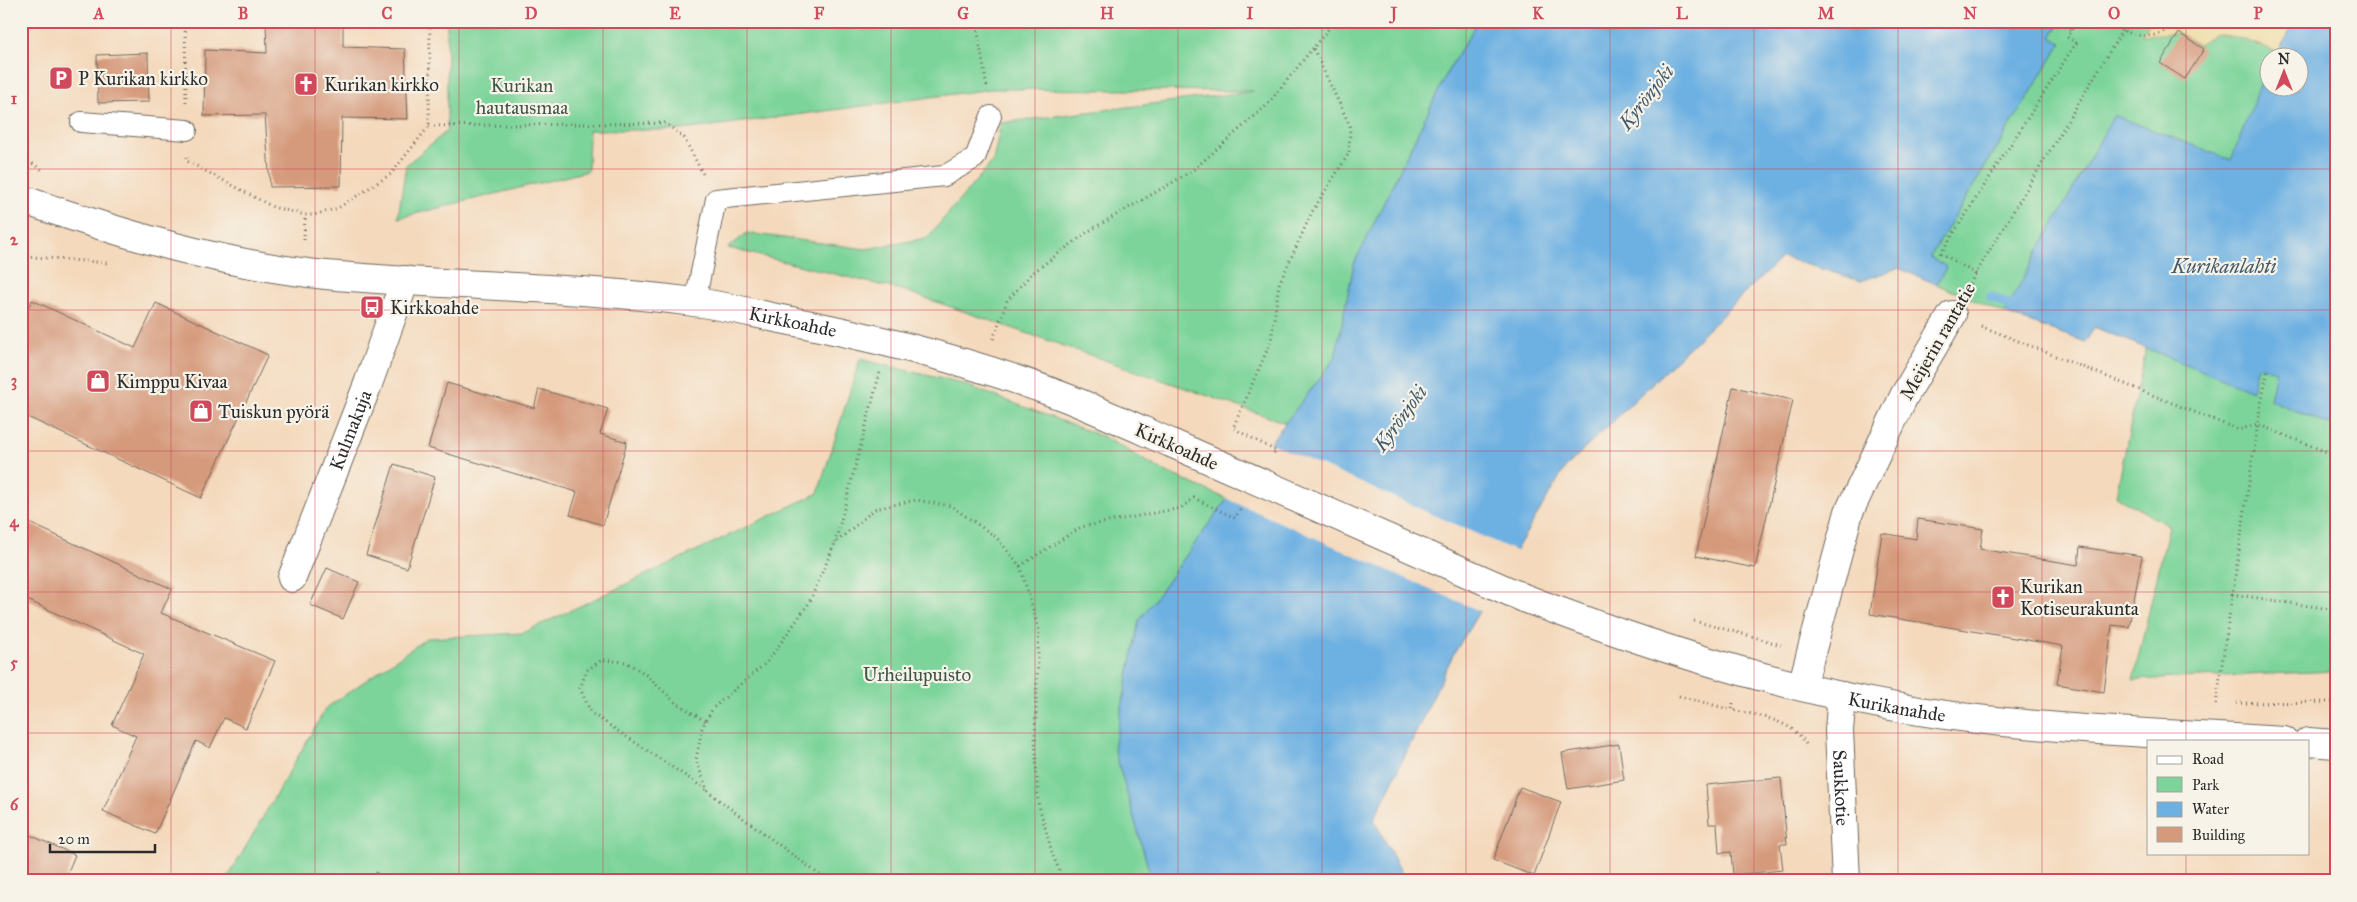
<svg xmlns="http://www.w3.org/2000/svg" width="2357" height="902" font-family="'IM FELL Great Primer',serif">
<rect width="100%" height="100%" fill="#f7f3e8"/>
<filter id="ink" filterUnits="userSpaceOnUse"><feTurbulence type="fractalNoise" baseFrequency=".02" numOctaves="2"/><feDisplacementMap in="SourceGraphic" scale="10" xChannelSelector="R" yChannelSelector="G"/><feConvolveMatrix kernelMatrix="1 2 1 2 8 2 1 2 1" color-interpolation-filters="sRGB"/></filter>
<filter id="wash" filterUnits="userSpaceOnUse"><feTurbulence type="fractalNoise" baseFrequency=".0096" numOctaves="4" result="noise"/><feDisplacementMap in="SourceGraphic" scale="20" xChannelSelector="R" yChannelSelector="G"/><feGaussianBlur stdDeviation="1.12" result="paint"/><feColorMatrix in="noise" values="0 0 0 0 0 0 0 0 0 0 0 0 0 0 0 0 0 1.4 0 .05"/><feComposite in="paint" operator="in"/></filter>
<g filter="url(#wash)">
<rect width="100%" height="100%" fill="#f4d9bc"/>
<g fill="#7bd49a" stroke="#538062" fill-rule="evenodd">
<polygon points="447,21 1478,21 1449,69 1354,264 1335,358 1286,423 905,291 728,248 747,233 866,249 927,238 993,161 1001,123 1254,91 992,89 682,130 589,130 588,171 398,218 406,165 447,131"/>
<path d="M2061,21H2336V671L2133,680L2169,526L2116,496L2146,348L2094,327L2086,342L2004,313L1936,284L1947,267L1930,257L2061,43L2051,37ZM2270,58H2300V88H2270Z"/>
<polygon points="860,359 963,384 1104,437 1160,469 1227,499 1139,621 1114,748 1152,881 226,881 326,708 427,638 523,633 818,493"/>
</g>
<polygon fill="#eeda9e" stroke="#8c8264" points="2151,21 2296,21 2278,52 2236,37 2214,34 2199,45 2179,33 2141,35"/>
<g fill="#6db0e2" stroke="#4c6e86">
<polygon points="1478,21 2061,21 2051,37 2061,43 1930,257 1947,267 1936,284 1898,268 1861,281 1782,257 1565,468 1452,657 1374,820 1406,881 1152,881 1114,748 1139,621 1227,499 1335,358 1354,264 1449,69"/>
<polygon points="2296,21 2336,21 2336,427 2270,400 2276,371 2258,366 2252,391 2094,327 2086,342 2004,313 2114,115 2231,160 2263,78 2269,67 2270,88 2300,88 2300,58 2275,57"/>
</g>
<polygon fill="#f4d9bc" points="1268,442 1518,552 1482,612 1225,498"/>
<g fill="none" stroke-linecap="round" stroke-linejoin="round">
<polyline stroke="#6db0e2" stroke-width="10" points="1991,297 2008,304"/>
</g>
<g id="blocks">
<g fill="#d59a7b">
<polygon points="266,21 343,21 343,47 405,49 408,119 342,118 341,186 270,187 265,115 204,116 205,50 267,53"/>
<polygon points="2179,33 2204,49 2185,79 2160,63"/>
<polygon points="148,53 149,102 98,103 97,55"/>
<polygon points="32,300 135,348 156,303 268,355 201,498 21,414 21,322"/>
<polygon points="447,383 534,408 539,389 608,409 600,434 627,442 603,525 570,515 577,492 428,448"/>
<polygon points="1733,387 1793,400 1755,568 1696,556"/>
<polygon points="394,464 435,477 407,568 366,555"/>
<polygon points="21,519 172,589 161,613 275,661 246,728 224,718 210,748 196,741 155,834 103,811 136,736 112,725 144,654 21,597"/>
<polygon points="1918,519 1983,529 1980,549 2078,565 2080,547 2142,556 2129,627 2112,625 2104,692 2057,684 2063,646 1870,614 1882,533 1916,539"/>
<polygon points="327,568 359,582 343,619 310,605"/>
<polygon points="1619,744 1624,780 1568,789 1562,753"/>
<polygon points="1781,778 1787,844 1780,844 1783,870 1733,875 1731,852 1719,853 1717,824 1709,824 1706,785"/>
<polygon points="1520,787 1561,802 1534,876 1493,860"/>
<polygon points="21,831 75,855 64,881 21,881"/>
</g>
</g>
</g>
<g filter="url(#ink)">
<use href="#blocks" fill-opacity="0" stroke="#71685e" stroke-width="1"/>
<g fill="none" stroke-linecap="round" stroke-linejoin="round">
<g stroke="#71685e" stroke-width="22">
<g id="lane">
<polyline points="81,122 187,130"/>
<polyline points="695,302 716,199 944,176 975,158 991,116"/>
</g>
</g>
<g stroke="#71685e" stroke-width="30">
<g id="street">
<path id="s1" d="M292,578L368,384L405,280"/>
<polyline points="1802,686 1849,512 1904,396 1952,315"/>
<path id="s2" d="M1842,696L1839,730L1846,881"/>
</g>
</g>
<g stroke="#71685e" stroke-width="30">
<g id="secondary">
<path id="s3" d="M21,199C119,233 223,265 326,275C449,286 572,286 694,302C721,305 748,312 776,318C874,337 973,361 1067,398C1102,412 1137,428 1171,443"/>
<path id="s4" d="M1524,598C1668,653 1815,699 1969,718C2073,731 2179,734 2284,741"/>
<polyline points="2308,742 2336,744"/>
</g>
</g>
<g stroke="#71685e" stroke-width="3" stroke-dasharray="1 4" stroke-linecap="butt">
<polyline points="185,21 186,103"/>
<polyline points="976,21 987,88"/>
<polyline points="2057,21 2071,30"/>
<path d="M2107,21C2127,36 2158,45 2175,21"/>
<polyline points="429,126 666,123 684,138 703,174"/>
<polyline points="21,155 24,158 21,163"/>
<polyline points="187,157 187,161 273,207 305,215 314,215 338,208 391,174 429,126 430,21"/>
<polyline points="24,158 44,171"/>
<polyline points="304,240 305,215"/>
<polyline points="21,259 34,257 108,263"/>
<polyline points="1976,274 1941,253 2076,43 2067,37 2076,21"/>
<polyline points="1967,288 2128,21"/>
<polyline points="1981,326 2239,430 2257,424 2336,456"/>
<polyline points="993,339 1007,301 1031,274 1089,231 1192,171 1267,105 1313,48"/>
<polyline points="1274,454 1276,451 1233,428 1271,341 1279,284 1312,212 1349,153 1350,126 1313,48 1335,21"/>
<polyline points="835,543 880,372"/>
<polyline points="1020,566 1081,527 1181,508 1194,498 1235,518 1241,508"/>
<polyline points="2232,594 2336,610"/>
<polyline points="1694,621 1747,635"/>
<polyline points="1747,635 1781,645"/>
<polyline points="1679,696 1732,710"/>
<path d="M1733,703L1732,710C1757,715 1792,720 1806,744"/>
<polyline points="2236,703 2336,702"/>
<polyline points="2216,704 2260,409 2268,369"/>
<polyline points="705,721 675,702 645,674 626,662 602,660 587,670 580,688 591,713 708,791"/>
<polyline points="370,881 379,870"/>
<polyline points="828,881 708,792 696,760 702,728 713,708 767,662 809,603 835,543 875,509 916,500 951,506 996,537 1020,566 1039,630 1035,737 1038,802 1053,856 1064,881"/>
</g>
<use href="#lane" stroke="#fff" stroke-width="20"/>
<use href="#street" stroke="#fff" stroke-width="28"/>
<use href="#secondary" stroke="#fff" stroke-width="28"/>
<g stroke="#71685e" stroke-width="30" stroke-linecap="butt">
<polyline id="secondary-bridge" points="1171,443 1524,598"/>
</g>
<use href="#secondary-bridge" stroke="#fff" stroke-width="28"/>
</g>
</g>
<path fill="none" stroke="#d1495b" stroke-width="1" stroke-opacity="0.55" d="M171,21V881M315,21V881M459,21V881M603,21V881M747,21V881M891,21V881M1035,21V881M1178,21V881M1322,21V881M1466,21V881M1610,21V881M1754,21V881M1898,21V881M2042,21V881M2186,21V741M21,169H2336M21,310H2336M21,451H2336M21,592H2336M21,733H2336M2186,853V881"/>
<defs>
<g id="parking-square" transform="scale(1.25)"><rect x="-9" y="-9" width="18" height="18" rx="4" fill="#d1495b" stroke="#f7f3e8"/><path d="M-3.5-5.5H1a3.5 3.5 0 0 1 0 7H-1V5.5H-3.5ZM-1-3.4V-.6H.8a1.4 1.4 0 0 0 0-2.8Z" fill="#fff"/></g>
<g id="church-square" transform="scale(1.25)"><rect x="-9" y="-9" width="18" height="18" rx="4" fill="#d1495b" stroke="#f7f3e8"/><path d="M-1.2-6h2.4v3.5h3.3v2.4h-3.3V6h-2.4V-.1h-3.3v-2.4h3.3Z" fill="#fff"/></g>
<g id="bus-square" transform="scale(1.25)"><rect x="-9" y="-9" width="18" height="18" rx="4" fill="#d1495b" stroke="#f7f3e8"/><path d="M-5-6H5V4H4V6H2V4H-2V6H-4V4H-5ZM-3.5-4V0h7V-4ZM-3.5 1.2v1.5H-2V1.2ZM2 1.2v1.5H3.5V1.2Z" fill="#fff"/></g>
<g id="shop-square" transform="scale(1.25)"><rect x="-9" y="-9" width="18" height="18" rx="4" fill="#d1495b" stroke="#f7f3e8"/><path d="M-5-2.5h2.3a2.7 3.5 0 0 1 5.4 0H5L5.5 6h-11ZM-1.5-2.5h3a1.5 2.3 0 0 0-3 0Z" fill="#fff"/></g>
</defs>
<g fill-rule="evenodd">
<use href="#parking-square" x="61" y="78"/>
<use href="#church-square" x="306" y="84"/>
<use href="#bus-square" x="372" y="307"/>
<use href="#shop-square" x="98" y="381"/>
<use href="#shop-square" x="201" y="411"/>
<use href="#church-square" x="2003" y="597"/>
</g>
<g text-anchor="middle" stroke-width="4.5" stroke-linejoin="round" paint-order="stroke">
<g font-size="19" fill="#2b2b2b" stroke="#f7f3e8" text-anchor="start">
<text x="78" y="85">P Kurikan kirkko</text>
<text x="324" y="91">Kurikan kirkko</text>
<text x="390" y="314">Kirkkoahde</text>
<text x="116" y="388">Kimppu Kivaa</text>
<text x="218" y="418">Tuiskun pyörä</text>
<text x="2020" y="593">Kurikan<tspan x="2020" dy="22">Kotiseurakunta</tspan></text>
</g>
<g font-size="19" fill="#3f5547" stroke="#f7f3e8">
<text x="522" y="92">Kurikan<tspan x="522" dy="22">hautausmaa</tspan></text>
<text x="917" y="681">Urheilupuisto</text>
</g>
<g font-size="19" fill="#2b2b2b" stroke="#f7f3e8">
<text dy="7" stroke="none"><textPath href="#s3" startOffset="785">Kirkkoahde</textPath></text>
<text transform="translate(1937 341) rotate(-60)" y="7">Meijerin rantatie</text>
<text dy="7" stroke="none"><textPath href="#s1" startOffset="159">Kulmakuja</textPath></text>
<text transform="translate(1177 446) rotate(24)" y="7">Kirkkoahde</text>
<text dy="7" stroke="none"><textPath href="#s4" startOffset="389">Kurikanahde</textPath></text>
<text dy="7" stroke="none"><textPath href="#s2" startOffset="92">Saukkotie</textPath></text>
</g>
<g font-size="20" font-style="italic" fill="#425a6b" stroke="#f7f3e8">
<text transform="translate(1646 97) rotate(-52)" y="7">Kyrönjoki</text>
<text x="2224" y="273">Kurikanlahti</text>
<text transform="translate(1400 418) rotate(-54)" y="7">Kyrönjoki</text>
</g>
</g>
<rect width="2357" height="902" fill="none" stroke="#f7f3e8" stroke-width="55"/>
<rect x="2147" y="740" width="162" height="115" fill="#f7f3e8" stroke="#a5a39c"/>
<rect x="2157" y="756" width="25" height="8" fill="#ffffff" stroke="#a5a39c"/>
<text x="2192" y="764" font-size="15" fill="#2b2b2b">Road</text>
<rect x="2157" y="777" width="25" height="15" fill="#7bd49a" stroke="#a5a39c"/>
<text x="2192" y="790" font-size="15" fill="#2b2b2b">Park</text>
<rect x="2157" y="802" width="25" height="15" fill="#6db0e2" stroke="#a5a39c"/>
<text x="2192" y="814" font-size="15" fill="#2b2b2b">Water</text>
<rect x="2157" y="827" width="25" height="15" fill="#d59a7b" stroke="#a5a39c"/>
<text x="2192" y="840" font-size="15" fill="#2b2b2b">Building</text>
<g transform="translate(2284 72)"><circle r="24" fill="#f7f3e8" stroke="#a5a39c"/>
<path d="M0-4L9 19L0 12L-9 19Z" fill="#d1495b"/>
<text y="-8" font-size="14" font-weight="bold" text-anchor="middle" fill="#2b2b2b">N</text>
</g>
<path d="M50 844v8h105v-8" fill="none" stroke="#2b2b2b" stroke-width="2.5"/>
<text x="58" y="844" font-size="15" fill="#2b2b2b" stroke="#f7f3e8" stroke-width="4" paint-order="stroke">20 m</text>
<rect x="28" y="28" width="2302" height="846" fill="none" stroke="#d1495b" stroke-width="2"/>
<g font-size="16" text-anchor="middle" font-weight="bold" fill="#d1495b">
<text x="99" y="19">A</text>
<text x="243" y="19">B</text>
<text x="387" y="19">C</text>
<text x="531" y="19">D</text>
<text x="675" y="19">E</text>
<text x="819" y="19">F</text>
<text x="963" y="19">G</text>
<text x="1107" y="19">H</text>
<text x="1250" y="19">I</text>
<text x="1394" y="19">J</text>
<text x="1538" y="19">K</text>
<text x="1682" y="19">L</text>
<text x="1826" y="19">M</text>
<text x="1970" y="19">N</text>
<text x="2114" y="19">O</text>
<text x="2258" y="19">P</text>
<text x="14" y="104">1</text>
<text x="14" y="245">2</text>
<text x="14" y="386">3</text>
<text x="14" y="527">4</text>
<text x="14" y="668">5</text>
<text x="14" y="810">6</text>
</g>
</svg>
